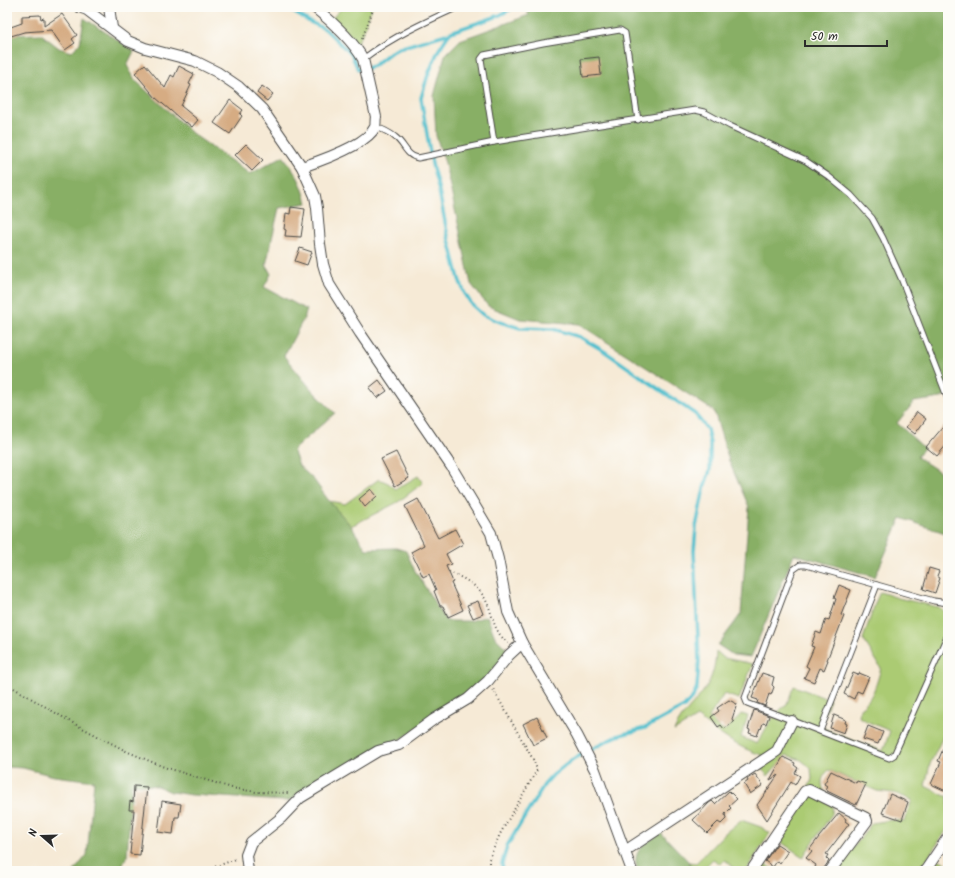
<svg xmlns="http://www.w3.org/2000/svg" width="955" height="878" font-family="Kalam,sans-serif">
<rect width="100%" height="100%" fill="#fdfcf7"/>
<filter id="ink" filterUnits="userSpaceOnUse"><feTurbulence type="fractalNoise" baseFrequency=".025" numOctaves="2"/><feDisplacementMap in="SourceGraphic" scale="8" xChannelSelector="R" yChannelSelector="G"/><feConvolveMatrix kernelMatrix="1 2 1 2 8 2 1 2 1" color-interpolation-filters="sRGB"/></filter>
<filter id="wash" filterUnits="userSpaceOnUse"><feTurbulence type="fractalNoise" baseFrequency=".012" numOctaves="4" result="noise"/><feDisplacementMap in="SourceGraphic" scale="16" xChannelSelector="R" yChannelSelector="G"/><feGaussianBlur stdDeviation="0.9" result="paint"/><feColorMatrix in="noise" values="0 0 0 0 0 0 0 0 0 0 0 0 0 0 0 0 0 1.4 0 .05"/><feComposite in="paint" operator="in"/></filter>
<g filter="url(#wash)">
<rect width="100%" height="100%" fill="#f6ead6"/>
<g fill="#abcb73" stroke="#6b7b4f">
<polygon points="343,7 372,7 364,30 356,45 332,18"/>
<polygon points="418,476 423,483 398,502 351,526 329,501 345,504 379,479 388,483 396,489"/>
<path d="M880,592L898,598L938,607L944,611L948,630V726L930,764L925,786L945,796H948V828L919,871H836L872,823L892,820L904,821L912,800L894,793L877,791L829,770C815,782 825,793 833,806L832,814L803,857L778,840L802,803L812,779L811,768L801,760L786,755L768,776L761,768L762,755C737,748 717,732 697,717L674,731C682,712 700,700 709,682C713,674 716,661 716,651L724,658L753,664L739,699L724,694L709,717L716,726L724,731L734,722L741,714L748,716L741,737L757,744C763,734 775,710 786,706L794,686L830,700L820,726L838,735L883,751L890,731L866,721L859,717L860,708C873,700 877,682 881,668L863,639L876,601Z"/>
<polygon points="741,820 761,827 770,833 746,871 737,871 725,860 720,864 713,859 701,871 693,871 689,862 696,863 725,833"/>
<polygon points="939,859 948,865 948,871 931,870"/>
<polygon points="763,863 775,871 758,871"/>
</g>
<g fill="#88af65" stroke="#5a6d48">
<polygon points="525,7 948,7 948,393 941,398 914,402 897,423 924,448 917,457 946,476 948,473 948,534 901,518 875,577 794,554 751,657 733,655 718,645 741,614 749,507 729,461 714,411 579,324 520,319 488,306 471,284 445,163 436,136 434,96 445,55 460,40 529,15"/>
<path d="M84,18L134,51L127,65L135,80L193,134L250,174L283,156C296,172 302,183 307,203L279,208L266,265L271,274L264,287L307,310L304,318L284,356L312,390L335,413L293,450L299,466L314,480L329,501L351,526L366,549L396,548L406,551L414,569L446,621H470L487,616L495,637L509,651L485,679L467,695L397,742L320,781L290,800L284,801L192,795L171,792L157,786L132,784L127,856L119,871H74L87,855L94,781L54,776L23,768L7,767V35L41,34L59,48L71,52L80,43Z"/>
<path d="M661,833L689,862L693,871H638C630,850 646,843 661,833Z"/>
</g>
<g fill="none" stroke-linecap="round" stroke-linejoin="round">
<g stroke="#54c0ce" stroke-width="3.5">
<polyline points="285,7 310,22 325,29 351,54 358,69 361,70 373,66 391,52 399,48 450,33"/>
<polyline points="503,871 502,864 507,846 544,785 553,775 573,759 617,736 645,728 684,707 693,697 697,687 699,661 694,551 696,527 704,488 710,470 710,443 707,429 695,414 604,351 580,337 553,329 520,328 500,322 483,315 472,305 465,294 459,279 447,232 439,191 432,164 421,98 428,75 438,51 447,37 451,32 498,16 515,7"/>
</g>
</g>
<g id="blocks">
<g fill="#d6ac83">
<polygon points="62,14 77,35 72,39 75,43 65,50 51,30 24,32 11,36 8,28 22,23 22,16 40,15 41,19 44,18 44,26"/>
<polygon points="599,57 601,75 583,77 581,59"/>
<polygon points="145,64 165,88 171,75 174,77 179,66 194,74 189,84 191,85 181,106 198,120 192,127 186,122 185,123 156,98 135,73"/>
<polygon points="262,86 273,94 267,101 257,93"/>
<polygon points="230,100 243,110 240,114 242,116 230,134 214,123"/>
<polygon points="246,144 263,160 252,171 235,155"/>
<polygon points="291,207 305,209 301,237 285,236 286,230 284,229 286,213 290,214"/>
<polygon points="300,248 312,252 307,265 295,261"/>
<polygon points="379,380 387,391 377,398 369,388"/>
<polygon points="917,412 926,419 915,434 906,427"/>
<polygon points="948,421 948,443 937,456 926,447"/>
<polygon points="396,452 409,478 395,486 381,459"/>
<polygon points="371,489 377,496 365,507 359,499"/>
<polygon points="418,499 438,538 455,529 463,544 446,554 451,564 446,566 453,582 451,583 463,610 448,617 443,606 440,606 434,591 436,590 429,574 423,577 411,552 424,545 405,506"/>
<polygon points="929,568 939,571 937,576 940,578 935,593 923,589"/>
<polygon points="839,585 851,590 841,615 844,616 827,660 828,660 824,670 820,668 814,682 804,678 809,668 806,666 814,647 811,646 816,632 821,634 826,619 829,620 836,599 834,598"/>
<polygon points="478,601 483,614 473,618 467,605"/>
<polygon points="762,673 774,677 772,685 774,687 771,695 769,694 765,706 757,703 758,700 752,698"/>
<polygon points="853,673 858,675 859,673 869,677 862,693 857,691 854,699 844,694"/>
<polygon points="729,700 737,704 732,719 734,722 724,729 721,725 718,727 711,717 719,711 717,708"/>
<polygon points="754,710 769,716 766,724 763,723 761,729 760,728 757,736 749,733 750,730 748,729"/>
<polygon points="834,715 846,720 845,723 847,724 844,733 830,728"/>
<polygon points="537,717 547,738 533,745 523,724"/>
<polygon points="868,726 883,732 878,744 863,739"/>
<polygon points="948,737 948,792 931,784 941,762 938,761"/>
<polygon points="783,757 795,763 794,765 798,768 795,773 800,776 795,785 791,782 767,820 757,805 778,775 770,780"/>
<polygon points="831,771 856,783 857,781 866,784 856,805 827,791 827,790 825,789 827,786 824,784"/>
<polygon points="755,774 763,785 750,794 744,784 748,781 747,779"/>
<polygon points="134,786 147,787 140,855 130,854 134,810 129,810 130,801 133,802"/>
<polygon points="729,791 737,799 729,806 731,808 725,814 726,819 721,824 718,822 707,833 693,820 709,803 712,801 715,804"/>
<polygon points="890,794 908,802 902,820 882,813"/>
<polygon points="162,801 181,804 179,817 175,817 173,834 158,832"/>
<polygon points="839,813 846,819 845,821 849,824 826,854 828,855 826,858 829,861 822,871 820,871 815,867 816,865 806,858 812,851 810,849 819,837"/>
<polygon points="777,844 788,851 780,863 777,861 773,867 765,861"/>
</g>
</g>
</g>
<g filter="url(#ink)">
<use href="#blocks" fill-opacity="0" stroke="#494845" stroke-width="1"/>
<g fill="none" stroke-linecap="round" stroke-linejoin="round">
<g stroke="#494845" stroke-width="7">
<g id="service">
<path d="M363,59C392,37 425,22 458,7"/>
<path d="M375,127C382,129 389,132 395,137C404,143 406,156 418,158L494,142L695,110L704,112L730,126L806,161L828,176L851,195L872,218L883,238L901,278L948,399"/>
<polyline points="494,142 481,59 484,55 543,43 620,30 625,33 638,120"/>
<polyline points="948,603 934,601 806,565 800,565 793,570 745,698 747,703 889,758 894,755 948,634"/>
<polyline points="820,731 877,585"/>
</g>
</g>
<g stroke="#494845" stroke-width="12">
<g id="minor">
<polyline points="79,7 87,10 128,41 145,48 195,61 217,72 239,87 262,109 302,167 315,196 317,208 320,244 323,264 329,284 360,333 451,466 491,533 498,559 508,612 522,643 577,735 595,770 632,871"/>
<polyline points="109,7 112,28"/>
<path d="M302,167C320,161 367,145 375,127C376,125 375,120 376,117L363,59C353,41 330,20 314,7"/>
<polyline points="625,851 777,751 792,721"/>
<polyline points="248,871 246,855 251,842 281,818 300,798 378,751 399,745 433,720 468,699 488,681 509,655 522,643"/>
<polyline points="751,871 805,791 809,790 866,818 867,821 830,871"/>
<polyline points="925,871 948,837"/>
</g>
</g>
<g stroke="#494845" stroke-width="2" stroke-dasharray="1 3" stroke-linecap="butt">
<polyline points="362,39 374,7"/>
<path d="M449,572C462,577 477,585 484,597C495,615 490,628 508,643"/>
<polyline points="7,684 71,722 126,751 164,767 232,788 256,792 290,793"/>
<polyline points="204,871 236,859"/>
<polyline points="489,871 489,859 500,834 537,770 534,761 493,689"/>
</g>
<use href="#service" stroke="#fff" stroke-width="5"/>
<use href="#minor" stroke="#fff" stroke-width="10"/>
</g>
</g>
<rect width="955" height="878" fill="none" stroke="#fdfcf7" stroke-width="24"/>
<g transform="translate(42 836) rotate(290)" stroke="#fdfcf7" stroke-width="3" paint-order="stroke">
<path d="M0-3L7 15L0 10L-7 15Z" fill="#2b2b2b"/>
<text y="-6" font-size="11" font-weight="bold" text-anchor="middle" fill="#2b2b2b">N</text>
</g>
<path d="M805 40v6h82v-6" fill="none" stroke="#2b2b2b" stroke-width="2"/>
<text x="811" y="40" font-size="12" fill="#2b2b2b" stroke="#fdfcf7" stroke-width="3" paint-order="stroke">50 m</text>
</svg>
